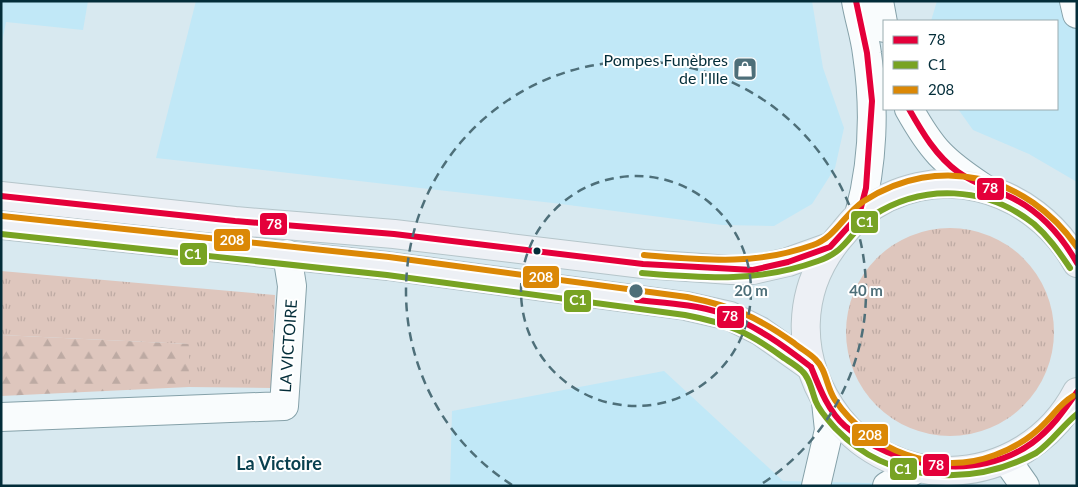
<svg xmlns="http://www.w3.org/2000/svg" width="1078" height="487" font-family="Lato,sans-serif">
<defs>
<pattern id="grass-tufts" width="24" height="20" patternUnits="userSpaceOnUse" patternTransform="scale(1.25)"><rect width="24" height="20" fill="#dec6bd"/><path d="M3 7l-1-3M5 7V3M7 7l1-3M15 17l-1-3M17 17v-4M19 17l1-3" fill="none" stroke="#bdaaa3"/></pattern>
<pattern id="forest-firs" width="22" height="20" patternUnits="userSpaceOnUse" patternTransform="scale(1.25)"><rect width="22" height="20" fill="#dec6bd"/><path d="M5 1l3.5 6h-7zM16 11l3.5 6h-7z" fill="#bdaaa3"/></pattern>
</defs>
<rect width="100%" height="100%" fill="#d8e9f0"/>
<g fill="#c1e8f7">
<polygon points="1,1 88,1 83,30 6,22 1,47"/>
<polygon points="196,1 812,1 823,68 844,128 835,168 812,204 774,226 722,225 553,203 156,158"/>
<polygon points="937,1 1077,1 1077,182 1029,154 973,130 958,109 1057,109 1057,21 931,21"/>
<polygon points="664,371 783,481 906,484 942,482 992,486 450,486 452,411"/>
</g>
<g fill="url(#grass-tufts)">
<circle cx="950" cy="332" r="104"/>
<polygon points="1,271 275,295 271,388 189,387 188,344 1,335"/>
</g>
<polygon fill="url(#forest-firs)" points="1,335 189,344 189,387 1,396"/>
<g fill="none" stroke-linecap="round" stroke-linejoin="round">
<g stroke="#85a1a9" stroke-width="30">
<g id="minor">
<path d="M856,1C859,19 865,36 867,54C875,107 873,164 859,215"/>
<polyline points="879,1 884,28"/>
<polyline points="1074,1 1077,14"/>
<path d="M909,109C932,150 943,161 982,187"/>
<polyline points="1,417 284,406 292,286 287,254"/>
<polyline points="1006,459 1025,486"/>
<polyline points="816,486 829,430 826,402"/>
<polyline points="887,486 918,468"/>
</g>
</g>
<g stroke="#b5c5ca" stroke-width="30">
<g id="major">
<polyline points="1,196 235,221 394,234 643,264 731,270 753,270 788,262 830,247"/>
<polyline points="1,225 388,266 686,306 730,316 760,331 811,367"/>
<path d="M1077,263C1033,184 933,157 860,215C854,219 849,226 844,232C794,287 794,360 838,418C863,451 908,472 949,471C1004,470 1052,440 1077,392"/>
</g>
</g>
<use href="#minor" stroke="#f9fcfd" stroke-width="28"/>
<use href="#major" stroke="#edf0f5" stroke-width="28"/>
<g stroke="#fff" stroke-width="10">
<g id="bus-1">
<path d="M909,109C922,132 936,156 958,172C973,183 990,188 1006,195C1038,209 1060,233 1077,263"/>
<polyline points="1,196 235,221 394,234 643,264 753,270 788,262 830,247 859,215 866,188 872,101 867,53 856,1"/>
<path d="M637,300C665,303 694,304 721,313C754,324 784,346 811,367"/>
<path d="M811,367C819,387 828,411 845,426C894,468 977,483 1032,443C1051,429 1063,412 1077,392"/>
</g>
</g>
<g stroke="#fff" stroke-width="10">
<g id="bus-2">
<path d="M1,234L387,275L685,315C727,323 749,332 784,358C790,362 797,366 802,371C810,378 812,392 816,402C820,412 829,421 836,429C889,484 972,487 1036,453C1052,442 1062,426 1077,414"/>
<path d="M642,273C705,278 757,283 818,261C848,251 850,231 872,216C923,183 986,186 1034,224C1049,237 1059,252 1070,268"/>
</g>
</g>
<g stroke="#fff" stroke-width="10">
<g id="bus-3">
<path d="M2,216L389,257L687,297C732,306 756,316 794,343C801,349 809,353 815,359C827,370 826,387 835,400C869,450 937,477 995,455C1014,448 1032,437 1046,422C1055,413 1061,403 1073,396"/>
<path d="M644,255C704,260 754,266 813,245C836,237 844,214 864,201C939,153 1027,175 1077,247"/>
</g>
</g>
<use href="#bus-1" stroke="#e4003a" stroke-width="6"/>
<use href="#bus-2" stroke="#78a323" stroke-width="6"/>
<use href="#bus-3" stroke="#db8806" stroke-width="6"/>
</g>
<g fill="none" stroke="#4e6f79" stroke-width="2.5" stroke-dasharray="9 6">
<circle cx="636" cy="291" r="115"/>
<path d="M512 485A230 230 0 1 1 760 485"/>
</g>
<defs>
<g id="shop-square" transform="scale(1.25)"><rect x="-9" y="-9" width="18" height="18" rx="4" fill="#4e6f79" stroke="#fff"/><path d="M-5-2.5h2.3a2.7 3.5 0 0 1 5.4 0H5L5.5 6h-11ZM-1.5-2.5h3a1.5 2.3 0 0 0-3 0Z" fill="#fff"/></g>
</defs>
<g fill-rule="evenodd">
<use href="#shop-square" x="745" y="69"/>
</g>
<circle fill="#032d39" stroke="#fff" stroke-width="2" cx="537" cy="251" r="4.5"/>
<g text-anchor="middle" stroke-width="4" stroke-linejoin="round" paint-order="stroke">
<g font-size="16" fill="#032d39" stroke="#fff" text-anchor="end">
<text x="728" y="66">Pompes Funèbres<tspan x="728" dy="18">de l'Ille</tspan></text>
</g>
<g font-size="16" fill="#032d39" stroke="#fff">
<text transform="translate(288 346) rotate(-86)" y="6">LA VICTOIRE</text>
</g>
<g font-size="18" font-weight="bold" fill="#0a404f" stroke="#fff">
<text x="279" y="470">La Victoire</text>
</g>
</g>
<circle cx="636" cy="291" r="8" fill="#4e6f79" stroke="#fff" stroke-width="2.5"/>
<g font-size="15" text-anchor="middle" font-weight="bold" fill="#4e6f79" stroke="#fff" stroke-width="4" stroke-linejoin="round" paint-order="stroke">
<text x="751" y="296">20 m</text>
<text x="866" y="296">40 m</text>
</g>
<g stroke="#fff" stroke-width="2">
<rect x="976" y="177" width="29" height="24" rx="5" fill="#e4003a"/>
<rect x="850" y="210" width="29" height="24" rx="5" fill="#78a323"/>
<rect x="259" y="212" width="29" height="24" rx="5" fill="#e4003a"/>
<rect x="213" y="228" width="38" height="24" rx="5" fill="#db8806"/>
<rect x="179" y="242" width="29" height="24" rx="5" fill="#78a323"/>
<rect x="522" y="265" width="38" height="24" rx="5" fill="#db8806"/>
<rect x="563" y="289" width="29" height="24" rx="5" fill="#78a323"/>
<rect x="716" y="305" width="29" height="24" rx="5" fill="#e4003a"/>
<rect x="851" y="423" width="38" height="24" rx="5" fill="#db8806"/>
<rect x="922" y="453" width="28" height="24" rx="5" fill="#e4003a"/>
<rect x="889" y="457" width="29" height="24" rx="5" fill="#78a323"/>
</g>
<g font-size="14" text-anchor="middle" font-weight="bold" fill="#fff">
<text x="990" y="193">78</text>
<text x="865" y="227">C1</text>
<text x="274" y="229">78</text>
<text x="232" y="245">208</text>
<text x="193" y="259">C1</text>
<text x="541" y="282">208</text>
<text x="578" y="305">C1</text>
<text x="730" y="321">78</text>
<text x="870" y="440">208</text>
<text x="936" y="470">78</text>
<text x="903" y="474">C1</text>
</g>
<rect width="1078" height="487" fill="none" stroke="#032d39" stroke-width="5"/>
<rect x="883" y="20" width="175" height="90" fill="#ffffff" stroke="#9aabb0"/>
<rect x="893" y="36" width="25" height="8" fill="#e4003a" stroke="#9aabb0"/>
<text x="928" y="45" font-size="15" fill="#032d39">78</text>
<rect x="893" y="61" width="25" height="8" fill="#78a323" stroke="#9aabb0"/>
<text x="928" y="70" font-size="15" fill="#032d39">C1</text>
<rect x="893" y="86" width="25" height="8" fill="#db8806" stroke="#9aabb0"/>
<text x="928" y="95" font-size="15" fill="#032d39">208</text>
</svg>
